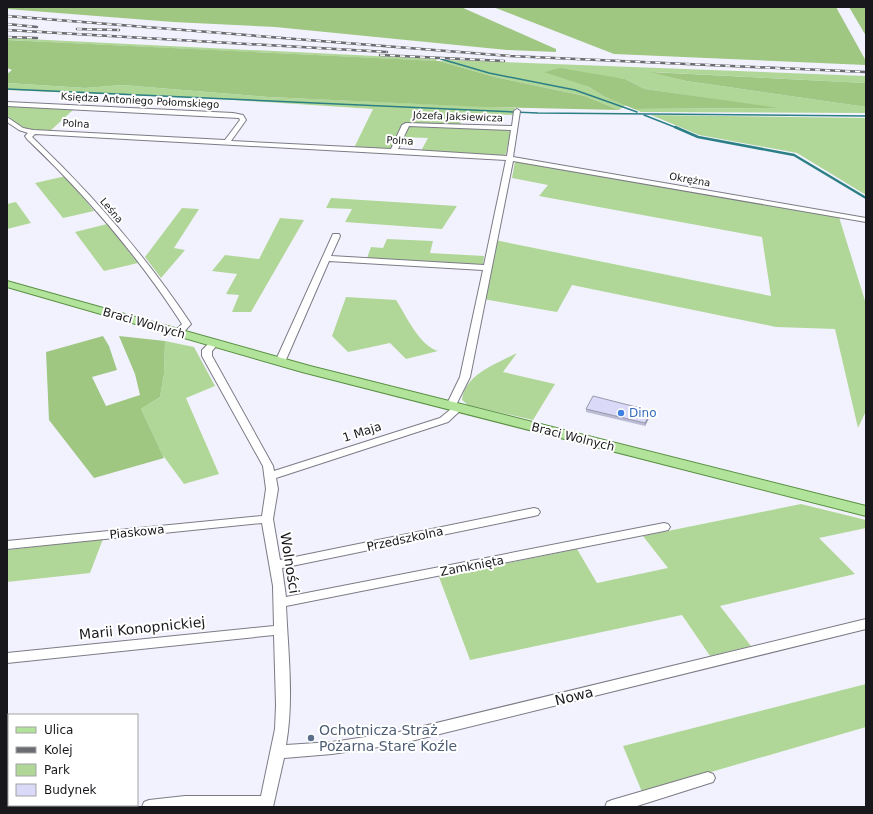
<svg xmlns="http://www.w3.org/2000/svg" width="873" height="814" font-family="'DejaVu Sans',sans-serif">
<rect width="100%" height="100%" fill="#f2f2fe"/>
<g fill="#b1d798">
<polygon points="7,38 437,59 436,61 7,40"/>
<polygon points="450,60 866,76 866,83 653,72 686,81 866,107 866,113 641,112 634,109 775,108 645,89 625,79 545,71 589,87 603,96 626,105 619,110 585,96 495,77 439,61"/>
<polygon points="7,83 85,88 122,85 268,97 515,108 513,115 464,113 460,125 408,123 403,124 391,150 354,148 373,109 218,99 7,90"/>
<polygon points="7,106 74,109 49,132 24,131 7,115"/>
<polygon points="651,115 866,118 866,195 797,153 699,135"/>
<polygon points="409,125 511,130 506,154 502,156 421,151 428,138 402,137"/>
<polygon points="515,161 839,217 866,304 866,411 858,428 835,329 776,327 572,285 557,312 483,299 495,240 771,296 762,237 539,196 548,185 512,178"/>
<polygon points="66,176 94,211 63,218 35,183"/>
<polygon points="331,198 457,206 442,229 345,222 352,209 326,208"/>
<polygon points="16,202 31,223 7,229 7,204"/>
<polygon points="182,208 199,209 174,248 185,250 161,278 145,257"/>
<polygon points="280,218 304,220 251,312 232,312 239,295 226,294 237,274 212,271 225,255 259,259"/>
<polygon points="107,224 138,263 104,271 75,232"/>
<polygon points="387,239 433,241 430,253 484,256 483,265 367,258 371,247 383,248"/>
<path d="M346,297L396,300C407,317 419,345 438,351L406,359L390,343L348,352L332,336Z"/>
<polygon points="165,341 194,347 215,386 186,398 219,474 184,484 162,454 141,409 160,397 164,374"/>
<path d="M517,353L503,372L555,384L533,420L468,405L462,400C465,374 496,364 517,353Z"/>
<polygon points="801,504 866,520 866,528 819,538 855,574 720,606 751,646 710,656 682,615 470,660 439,577 577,549 597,583 668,568 643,536"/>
<polygon points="103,539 90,573 7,582 7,550"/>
<polygon points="866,684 866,727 642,792 623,746"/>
</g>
<g fill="#9fc782">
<polygon points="7,7 461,7 556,49 556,52 507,50 275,27 173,22 7,9"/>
<polygon points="493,7 836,7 866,61 866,65 614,54"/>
<polygon points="849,7 866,7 866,36"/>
<polygon points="7,40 439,61 495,77 585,96 619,110 482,107 268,97 122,85 85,88 7,83 7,74 12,70 7,68"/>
<polygon points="560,68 625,79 645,89 779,108 634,109 603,96 589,87 544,72"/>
<polygon points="650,72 866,83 866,107 686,81"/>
<polygon points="103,336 109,346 117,370 92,377 106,406 140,395 135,374 119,336 165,341 164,374 160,397 141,409 164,458 94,478 49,420 46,352"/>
</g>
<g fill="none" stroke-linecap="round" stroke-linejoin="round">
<g stroke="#2b7f85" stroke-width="1.5">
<polyline points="441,59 489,73 575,90 637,112"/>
<polyline points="7,89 538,113 866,116"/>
<polyline points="644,115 677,128"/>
</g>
<polyline stroke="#2b7f85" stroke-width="2.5" points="675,127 698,137 794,155 866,198"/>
<g stroke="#7c7b86" stroke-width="2">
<g id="minor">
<path d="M7,102L233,113L243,115L246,120L231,141L391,149L402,125L406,123L512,126L514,111L517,109L520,111L513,157L866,218V222L513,161L470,377L456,405L462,406L463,408L448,422L276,478L278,489L273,519L280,560L534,508L538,509L540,512L538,515L534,516L282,568L286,597L664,523L668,524L670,527L668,530L664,531L286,606C288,652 294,700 286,745L332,742L399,732L866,619V629L399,744L332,754L284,758L273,807H142L144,802L149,800L185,796H261L275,729L276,705L274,635L7,663V653L274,626L273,586L262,523L7,549V541L262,516L266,489L263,466L202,356V350L211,341L214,340L219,343L212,351V356L273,466L274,471L440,418L451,409L446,406L460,377L483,270L329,261L285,362L280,365L275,362L333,234H339L340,236L331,256L484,265L506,160L35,134L32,137C92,194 145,255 191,324L182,334L179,335L174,332L182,324C138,256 86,195 27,139L25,136L28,133L19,130L7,122V117L23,128L33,130L225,140L240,120L239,118L7,106ZM409,126L511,130L507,156L398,149Z"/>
<polygon points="708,772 713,774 715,778 713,782 634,807 605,807 607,802 612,800"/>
</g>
</g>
<g stroke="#5a9043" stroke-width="2">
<polygon id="major" points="7,281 310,366 866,506 866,516 302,372 7,287"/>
</g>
<use href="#minor" fill="#fff" fill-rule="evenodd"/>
<use href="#major" fill="#b2e39b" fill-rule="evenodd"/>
<g stroke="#6b6b72" stroke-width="2.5">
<g id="rail">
<polyline points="7,16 510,56 866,72"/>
<polyline points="7,24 37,27"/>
<polyline points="77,29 119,30"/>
<polyline points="7,30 387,52"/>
<polyline points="7,37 37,38"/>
<polyline points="380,55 504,61"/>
</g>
</g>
<use href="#rail" stroke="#fff" stroke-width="1.5" stroke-dasharray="5" stroke-linecap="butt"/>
</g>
<polygon fill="#bbbbd4" points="586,409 651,414 645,426 586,412"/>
<polygon fill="#9998ad" points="652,411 651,414 645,426 645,423"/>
<polygon fill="#dad9f7" stroke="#9998ad" points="593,396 652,411 645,423 586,409"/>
<circle fill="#3f7fe0" stroke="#fff" stroke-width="1.5" cx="621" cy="413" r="4"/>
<circle fill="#5c6f8a" stroke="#fff" stroke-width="1.5" cx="311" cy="738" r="4"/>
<g text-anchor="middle" stroke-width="4" stroke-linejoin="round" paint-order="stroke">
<g font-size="10" fill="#18181c" stroke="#fff">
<text transform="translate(140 100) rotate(3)" y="4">Księdza Antoniego Połomskiego</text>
<text transform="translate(458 116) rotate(2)" y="4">Józefa Jaksiewicza</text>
<text transform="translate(76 123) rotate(3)" y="4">Polna</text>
<text transform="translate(400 140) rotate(3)" y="4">Polna</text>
<text transform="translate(690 179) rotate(10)" y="4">Okrężna</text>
<text transform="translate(112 210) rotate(50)" y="4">Leśna</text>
</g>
<g font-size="12" fill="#18181c" stroke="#fff">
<text transform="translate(144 323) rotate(16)" y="4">Braci Wolnych</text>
<text transform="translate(362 432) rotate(-18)" y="4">1 Maja</text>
<text transform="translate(573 437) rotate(14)" y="4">Braci Wolnych</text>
<text transform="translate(137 532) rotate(-6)" y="4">Piaskowa</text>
<text transform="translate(405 539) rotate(-12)" y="4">Przedszkolna</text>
<text transform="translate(472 566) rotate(-11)" y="4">Zamknięta</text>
</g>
<g font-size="12" fill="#366cbe" stroke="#fff" text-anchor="start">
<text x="629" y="417">Dino</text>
</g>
<g font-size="14" fill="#18181c" stroke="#fff">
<text transform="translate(290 563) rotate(81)" y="5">Wolności</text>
<text transform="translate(142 628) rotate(-6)" y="5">Marii Konopnickiej</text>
<text transform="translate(574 696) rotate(-14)" y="5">Nowa</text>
</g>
<g font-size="14" fill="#4e5e75" stroke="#fff" text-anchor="start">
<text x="319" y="735">Ochotnicza Straż<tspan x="319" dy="16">Pożarna Stare Koźle</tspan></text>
</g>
</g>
<rect width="873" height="814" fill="none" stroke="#18181c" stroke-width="16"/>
<rect x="8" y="714" width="130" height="92" fill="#ffffff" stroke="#a3a3a4"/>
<rect x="16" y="727" width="20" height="6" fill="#b2e39b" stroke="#a3a3a4"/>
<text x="44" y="734" font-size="12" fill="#18181c">Ulica</text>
<rect x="16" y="747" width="20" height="6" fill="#6b6b72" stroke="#a3a3a4"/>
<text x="44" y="754" font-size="12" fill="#18181c">Kolej</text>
<rect x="16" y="764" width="20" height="12" fill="#b1d798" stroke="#a3a3a4"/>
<text x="44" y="774" font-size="12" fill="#18181c">Park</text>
<rect x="16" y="784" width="20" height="12" fill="#dad9f7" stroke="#a3a3a4"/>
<text x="44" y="794" font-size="12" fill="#18181c">Budynek</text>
</svg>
